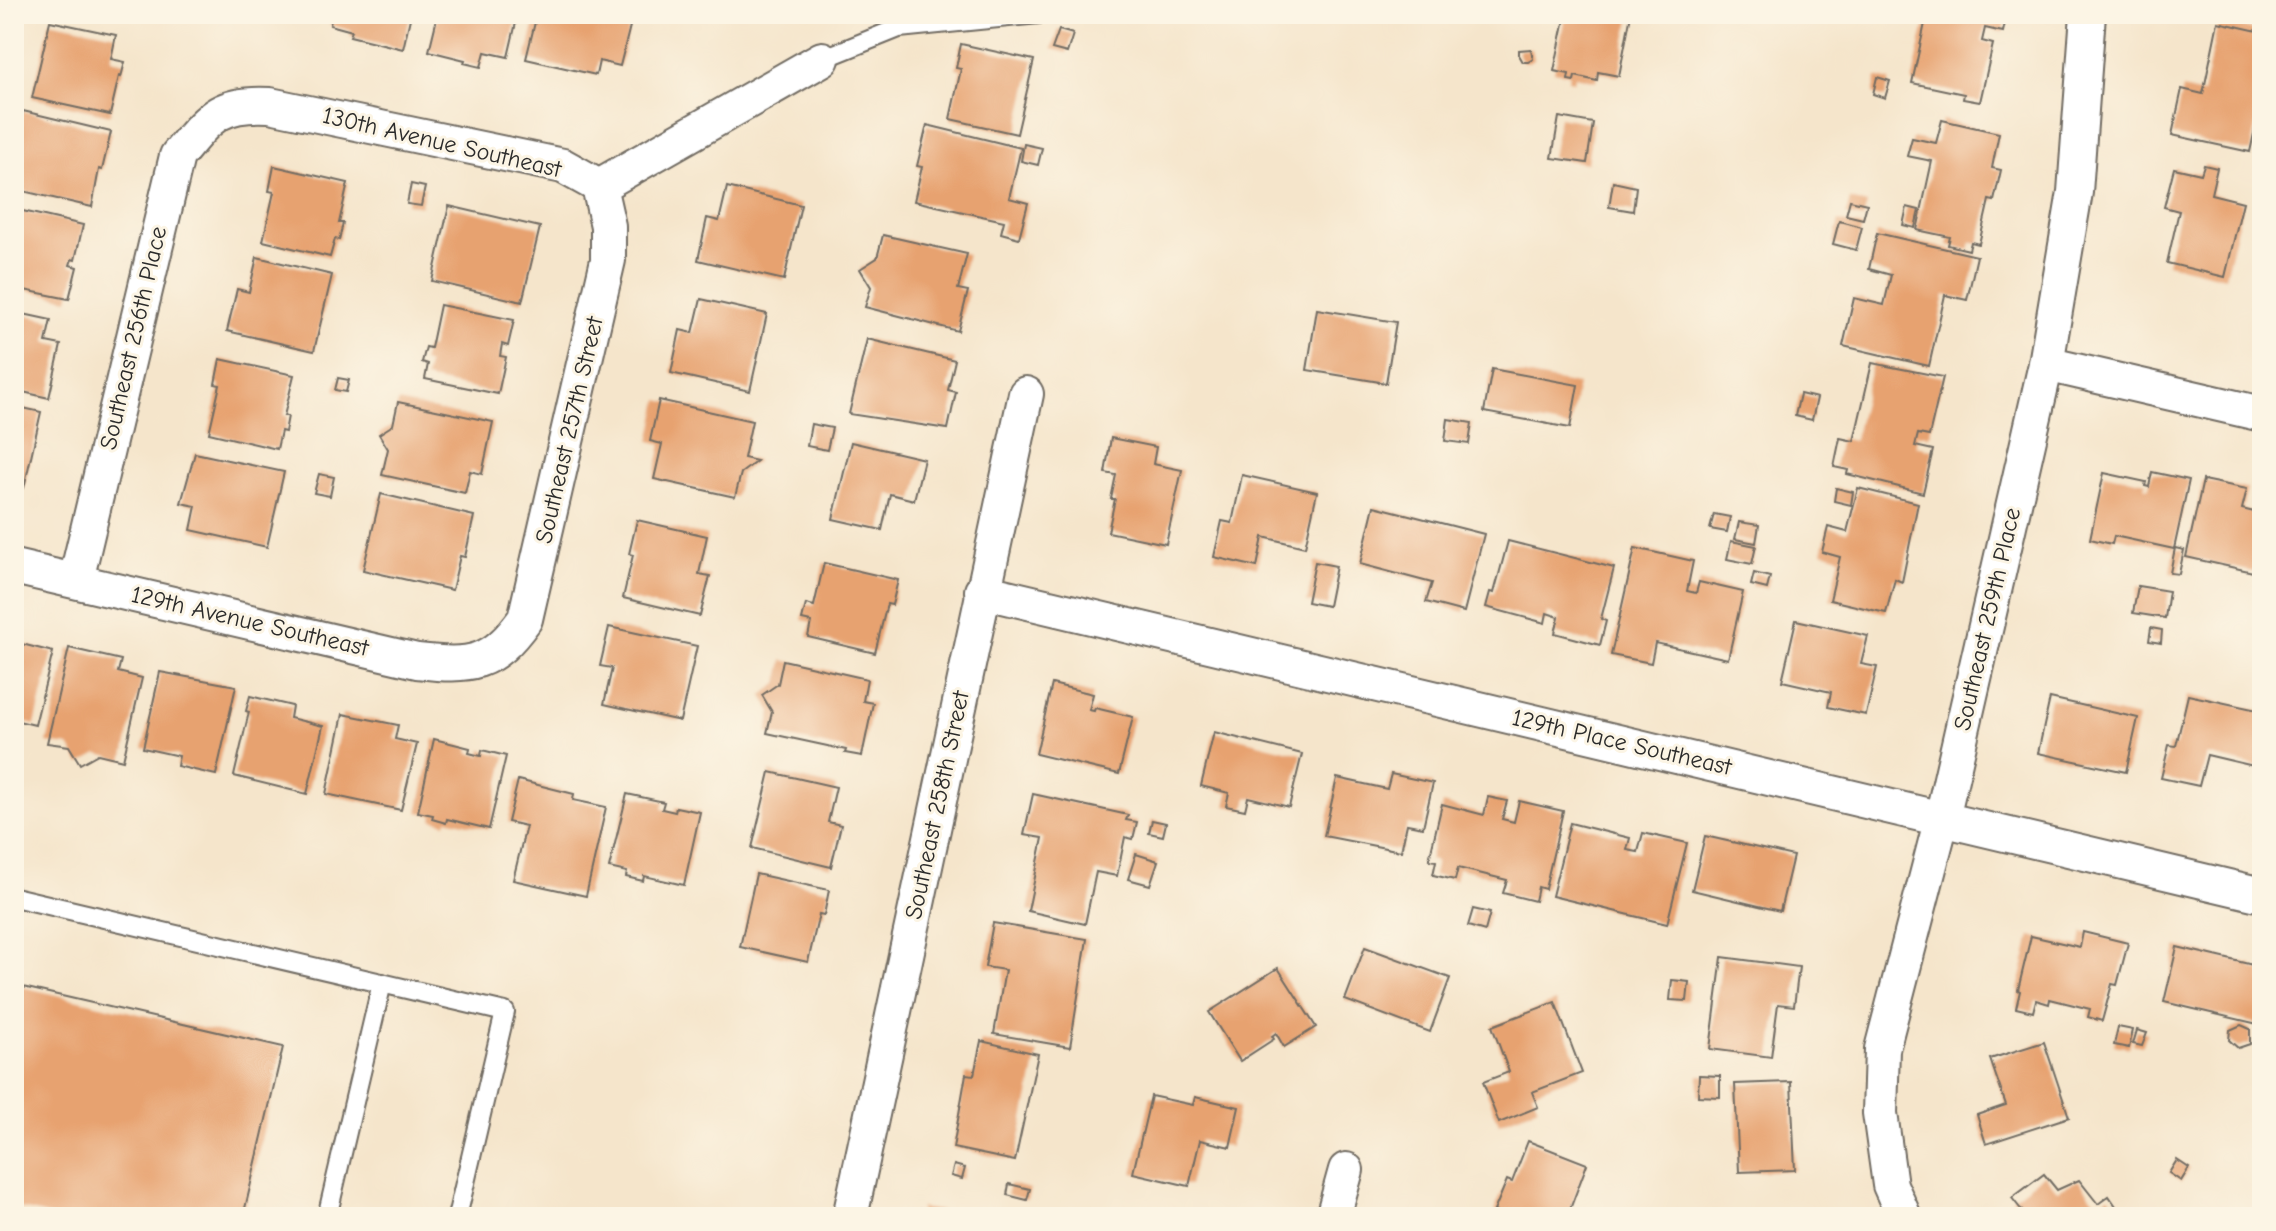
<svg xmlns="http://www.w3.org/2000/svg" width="2276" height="1231" font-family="'Comic Neue',sans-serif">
<rect width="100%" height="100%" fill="#fcf5e5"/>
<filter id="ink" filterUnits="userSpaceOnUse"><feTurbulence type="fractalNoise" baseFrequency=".0125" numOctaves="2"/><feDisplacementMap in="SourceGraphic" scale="16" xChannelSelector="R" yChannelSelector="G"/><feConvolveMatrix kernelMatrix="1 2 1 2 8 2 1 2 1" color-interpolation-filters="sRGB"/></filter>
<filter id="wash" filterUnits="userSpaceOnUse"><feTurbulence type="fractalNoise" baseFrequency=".006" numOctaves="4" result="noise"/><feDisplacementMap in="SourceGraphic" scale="32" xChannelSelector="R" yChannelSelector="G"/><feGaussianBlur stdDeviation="1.8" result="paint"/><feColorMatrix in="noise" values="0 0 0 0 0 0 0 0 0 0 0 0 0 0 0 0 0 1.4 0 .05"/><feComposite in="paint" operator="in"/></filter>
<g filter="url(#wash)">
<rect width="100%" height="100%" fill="#f5e5cb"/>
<g id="blocks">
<g fill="#e7a270">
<polygon points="332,14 411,14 403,49 350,36 352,31 330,25"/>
<polygon points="438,14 518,14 508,57 485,52 481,67 464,63 465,60 429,51"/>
<polygon points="537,14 633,14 620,66 599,61 596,75 526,59"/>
<polygon points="1566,14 1631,14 1619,76 1598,72 1597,81 1575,76 1574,81 1568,80 1569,74 1554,71"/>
<polygon points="1927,14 2007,14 2003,32 1985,28 1982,41 1993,44 1980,102 1963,99 1964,94 1912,83"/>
<polygon points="50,21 116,35 111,59 125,62 121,77 119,76 110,115 32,98"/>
<polygon points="2218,22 2262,32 2262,97 2250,152 2172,135 2182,89 2203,94"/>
<polygon points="1059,30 1073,34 1067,53 1052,49"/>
<polygon points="961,44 1034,60 1017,134 950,119 961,69 956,68"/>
<polygon points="1531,49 1533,59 1528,62 1523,62 1519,55 1519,50"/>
<polygon points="1877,77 1890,81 1885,98 1873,94"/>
<polygon points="23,111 111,132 102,170 99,169 92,207 14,189 14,150"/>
<polygon points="1559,117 1593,123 1587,163 1552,158"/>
<polygon points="1942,120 1999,133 1992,168 2001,170 1994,201 1989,200 1979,244 1971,242 1969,250 1948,245 1950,237 1917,230 1932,161 1907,156 1912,138 1936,143"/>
<polygon points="927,125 1021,148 1009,198 1028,203 1019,238 1001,233 1004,221 914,201 922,167 917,166"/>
<polygon points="1024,144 1042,148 1038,165 1021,161"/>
<polygon points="2204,165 2217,168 2211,194 2243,202 2225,277 2167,263 2179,211 2164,207 2174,168 2201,174"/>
<polygon points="274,166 348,183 339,223 343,223 339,240 335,239 330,257 263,241 274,192 269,191"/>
<polygon points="1613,182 1636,187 1633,211 1609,207"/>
<polygon points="411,184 425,187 421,206 407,204"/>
<polygon points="727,187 801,205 784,280 698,260 707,218 719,221"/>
<polygon points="1850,200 1867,204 1863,219 1846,215"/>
<polygon points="449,206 540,227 522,302 432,281"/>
<polygon points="1907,207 1919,210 1915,228 1903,225"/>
<polygon points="14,209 83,225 75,260 72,259 70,265 77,267 69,299 14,288"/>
<polygon points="1839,221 1862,227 1856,250 1833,244"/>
<polygon points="1877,233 1977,256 1967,300 1945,295 1929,366 1843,346 1854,298 1884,305 1891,275 1869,269"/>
<polygon points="883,235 967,254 958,289 968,291 958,331 865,307 871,287 860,269 877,258"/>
<polygon points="257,257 332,275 314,351 227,331 237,289 249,292"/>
<polygon points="2261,282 2262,282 2262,312 2254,310"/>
<polygon points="701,299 767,314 750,391 671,373 680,330 693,333"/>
<polygon points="440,305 514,320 508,346 502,344 500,356 506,357 498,394 425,379 428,364 422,362 426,347 431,348"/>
<polygon points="1317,309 1396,322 1386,383 1307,370"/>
<polygon points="14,312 51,320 46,342 61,345 49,398 14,390"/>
<polygon points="867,339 955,360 948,390 956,392 948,429 849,414"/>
<polygon points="220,359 294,375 284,416 288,416 285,432 281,431 277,449 209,433 220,385 215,384"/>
<polygon points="1872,363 1943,377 1929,436 1918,434 1915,446 1933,450 1923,493 1847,474 1848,470 1834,467 1840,438 1854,441"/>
<polygon points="1492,369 1578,385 1570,428 1484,412"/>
<polygon points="338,378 349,380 346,392 335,390"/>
<polygon points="1800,394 1817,398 1812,420 1795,416"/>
<polygon points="659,400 752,421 744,458 757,461 741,473 735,497 654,479 662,444 650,441"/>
<polygon points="398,402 493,422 482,474 470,471 465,493 382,475 388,449 379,434 393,425"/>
<polygon points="14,406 41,412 24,488 14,486"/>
<polygon points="1448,419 1472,423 1469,444 1445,441"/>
<polygon points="811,424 832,428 827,450 807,446"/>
<polygon points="1111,438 1156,447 1153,464 1182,470 1166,544 1108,532 1115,499 1111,499 1116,475 1105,473"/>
<polygon points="851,442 924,459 914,500 890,494 882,530 833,519"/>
<polygon points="195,453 284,472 267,547 191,530 196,506 181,503"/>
<polygon points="2152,472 2189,480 2174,549 2114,536 2112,544 2090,539 2104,473 2146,482 2145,486 2149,487"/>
<polygon points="319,474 334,477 330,496 314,493"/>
<polygon points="1242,475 1317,492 1305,547 1263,537 1257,567 1214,557 1222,521 1232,523"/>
<polygon points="2203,480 2247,489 2242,509 2254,512 2257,499 2262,500 2262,574 2186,557"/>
<polygon points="1836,488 1853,492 1851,505 1834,501"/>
<polygon points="1858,488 1918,503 1902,582 1895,579 1886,613 1830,600 1840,557 1822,552 1828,527 1847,532"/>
<polygon points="381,494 474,516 465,557 460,556 452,590 363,570"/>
<polygon points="1374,506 1484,534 1464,612 1426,602 1432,583 1360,564"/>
<polygon points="1714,514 1730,517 1727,532 1710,529"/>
<polygon points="637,520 707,536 699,574 710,576 700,616 623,598 633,555 629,554"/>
<polygon points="1739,522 1759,525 1756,543 1735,539"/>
<polygon points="1508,541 1614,568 1601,619 1606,621 1600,645 1555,633 1559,617 1547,613 1545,623 1486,607 1490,592 1494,593"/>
<polygon points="1731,541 1756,546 1752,564 1727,559"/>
<polygon points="1635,548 1693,561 1687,591 1696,593 1699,582 1743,592 1728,659 1655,643 1651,663 1611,655"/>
<polygon points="2175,548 2184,550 2179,574 2170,573"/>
<polygon points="1315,562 1336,566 1328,606 1307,602"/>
<polygon points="824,563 898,580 892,605 887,604 875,653 808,637 811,622 802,620 806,604 814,606"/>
<polygon points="1754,573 1770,577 1767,589 1751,585"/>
<polygon points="2138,586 2169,591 2165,618 2133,613"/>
<polygon points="1796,620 1868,636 1861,664 1877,667 1866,715 1828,707 1831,692 1782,681"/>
<polygon points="609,627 697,646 680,721 604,704 612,668 600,666"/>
<polygon points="2151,628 2162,630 2161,643 2149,641"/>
<polygon points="14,642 53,652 35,725 14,720"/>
<polygon points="69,648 121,660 118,672 142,678 123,760 98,754 80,764 69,746 47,743"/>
<polygon points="783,660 867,679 863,701 873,703 862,756 845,753 846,750 767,733 772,712 762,695 778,684"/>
<polygon points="160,672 236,686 216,775 177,766 179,756 143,748"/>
<polygon points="1052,684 1093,694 1089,710 1094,711 1095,708 1133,717 1119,774 1036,754"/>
<polygon points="2188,695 2262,711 2262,768 2207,755 2199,786 2161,778 2169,745 2176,746"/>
<polygon points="250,696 292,706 290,718 323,726 307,794 234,776 249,712 246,711"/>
<polygon points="2050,698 2138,718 2126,772 2038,753"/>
<polygon points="343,714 398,725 395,739 417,744 401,810 326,794"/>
<polygon points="1214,732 1302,754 1289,807 1248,797 1245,810 1226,806 1229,793 1201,786"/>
<polygon points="434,739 470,748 469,753 481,756 482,750 506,756 489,829 447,819 446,823 432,819 433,815 418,812"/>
<polygon points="770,772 836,787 828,822 841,825 831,867 752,848"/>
<polygon points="1391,774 1433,783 1423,827 1407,824 1401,851 1324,836 1337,778 1387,789"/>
<polygon points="518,780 574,794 573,800 606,807 586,896 513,880 526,826 508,822"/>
<polygon points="627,794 664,802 662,809 675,812 676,807 700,812 684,885 644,876 643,881 626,877 627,872 609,868"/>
<polygon points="1033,794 1128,815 1126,820 1137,822 1133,839 1125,837 1117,876 1096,872 1085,924 1028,911 1043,838 1024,835"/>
<polygon points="1488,797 1507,801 1502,819 1514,822 1519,801 1563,811 1545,889 1538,887 1535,901 1503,893 1507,880 1458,868 1455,880 1433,875 1436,861 1429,860 1442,804 1484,815"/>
<polygon points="1152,820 1166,823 1163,836 1149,833"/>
<polygon points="1570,823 1630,838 1627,850 1638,852 1643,833 1687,843 1667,924 1552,896"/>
<polygon points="1705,836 1793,856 1780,911 1692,890"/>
<polygon points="1136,854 1158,861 1150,885 1128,879"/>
<polygon points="756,874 829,890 824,915 819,914 808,962 740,947"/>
<polygon points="1473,909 1490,913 1485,931 1468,926"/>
<polygon points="993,923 1087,939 1070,1047 994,1034 1005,970 985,967"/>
<polygon points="2083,932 2128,943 2117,985 2112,984 2102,1021 2088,1017 2090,1009 2050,999 2049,1004 2036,1000 2033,1012 2016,1008 2020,991 2018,990 2031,936 2080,947"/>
<polygon points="1365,947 1450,978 1430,1032 1345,1000"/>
<polygon points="2177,947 2253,965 2252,969 2262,971 2262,1025 2164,1002"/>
<polygon points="1722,957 1799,967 1794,1006 1778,1004 1771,1057 1710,1049"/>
<polygon points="1278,968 1316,1027 1284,1047 1276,1033 1272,1036 1274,1039 1240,1061 1209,1012"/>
<polygon points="1672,980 1689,982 1687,1001 1670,1000"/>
<polygon points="14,985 283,1047 243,1217 55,1217 14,1207"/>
<polygon points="1555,1002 1582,1073 1532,1092 1538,1107 1499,1123 1483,1082 1509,1072 1492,1026"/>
<polygon points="2241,1025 2250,1029 2250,1044 2238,1048 2229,1040 2230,1030"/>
<polygon points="2118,1027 2133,1030 2129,1048 2114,1045"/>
<polygon points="2137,1030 2147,1033 2142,1046 2133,1044"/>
<polygon points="981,1041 1038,1054 1015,1161 953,1148 966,1074 974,1075"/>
<polygon points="2044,1042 2069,1117 1986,1144 1977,1115 2006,1105 1990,1059"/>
<polygon points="1699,1075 1720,1076 1720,1097 1698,1096"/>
<polygon points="1791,1082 1795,1170 1739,1172 1735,1084"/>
<polygon points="1151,1096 1193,1105 1195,1097 1239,1107 1230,1147 1200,1140 1189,1186 1133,1173"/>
<polygon points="1528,1141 1587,1164 1567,1217 1505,1217 1494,1211 1507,1180 1512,1182"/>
<polygon points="2177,1160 2189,1168 2181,1181 2169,1173"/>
<polygon points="954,1165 965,1168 962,1179 951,1176"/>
<polygon points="2044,1174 2057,1190 2079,1180 2098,1204 2109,1196 2118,1209 2108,1217 2027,1217 2012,1198"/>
<polygon points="1009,1184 1030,1189 1027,1200 1007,1195"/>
<polygon points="921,1208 966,1215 966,1217 919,1217"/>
<polygon points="547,1209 547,1217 538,1217 537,1210"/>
</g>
</g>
</g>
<g filter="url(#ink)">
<use href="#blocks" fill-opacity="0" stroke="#726c63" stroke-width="2"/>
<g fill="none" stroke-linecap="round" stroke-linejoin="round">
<g stroke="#726c63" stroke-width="22">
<g id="lane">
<polyline points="822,59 899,28 1039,14"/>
<polyline points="14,897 505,1012 457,1217"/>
<polyline points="327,1217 382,983"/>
</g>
</g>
<g stroke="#726c63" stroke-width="38">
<g id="street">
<polyline points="2046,364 2262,414"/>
<path d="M14,567L417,661C472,667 492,665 525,619L608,260V226L599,186"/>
<path d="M76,580L177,156C209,118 218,102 270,105L563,166L599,186L822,59"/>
<polyline points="982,591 2262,895"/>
<polyline points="850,1217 1026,394"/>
<polyline points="1333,1217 1346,1170"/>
<polyline points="1904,1217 1890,1185 1880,1113 1882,1049 1942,818 2046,364 2075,192 2088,14"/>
</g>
</g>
<use href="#lane" stroke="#fff" stroke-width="18"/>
<use href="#street" stroke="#fff" stroke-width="34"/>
</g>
</g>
<g text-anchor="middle" stroke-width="6" stroke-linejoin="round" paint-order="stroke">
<g font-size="24" fill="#2b2b2b" stroke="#fcf5e5">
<text transform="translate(442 142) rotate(13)" y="8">130th Avenue Southeast</text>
<text transform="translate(133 338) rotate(-77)" y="8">Southeast 256th Place</text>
<text transform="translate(569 430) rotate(-77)" y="8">Southeast 257th Street</text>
<text transform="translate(1987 619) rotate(-77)" y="8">Southeast 259th Place</text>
<text transform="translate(250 621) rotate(13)" y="8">129th Avenue Southeast</text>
<text transform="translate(1622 742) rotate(13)" y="8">129th Place Southeast</text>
<text transform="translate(937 805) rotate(-78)" y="8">Southeast 258th Street</text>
</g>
</g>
<rect width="2276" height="1231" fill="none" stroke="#fcf5e5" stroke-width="48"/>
</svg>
